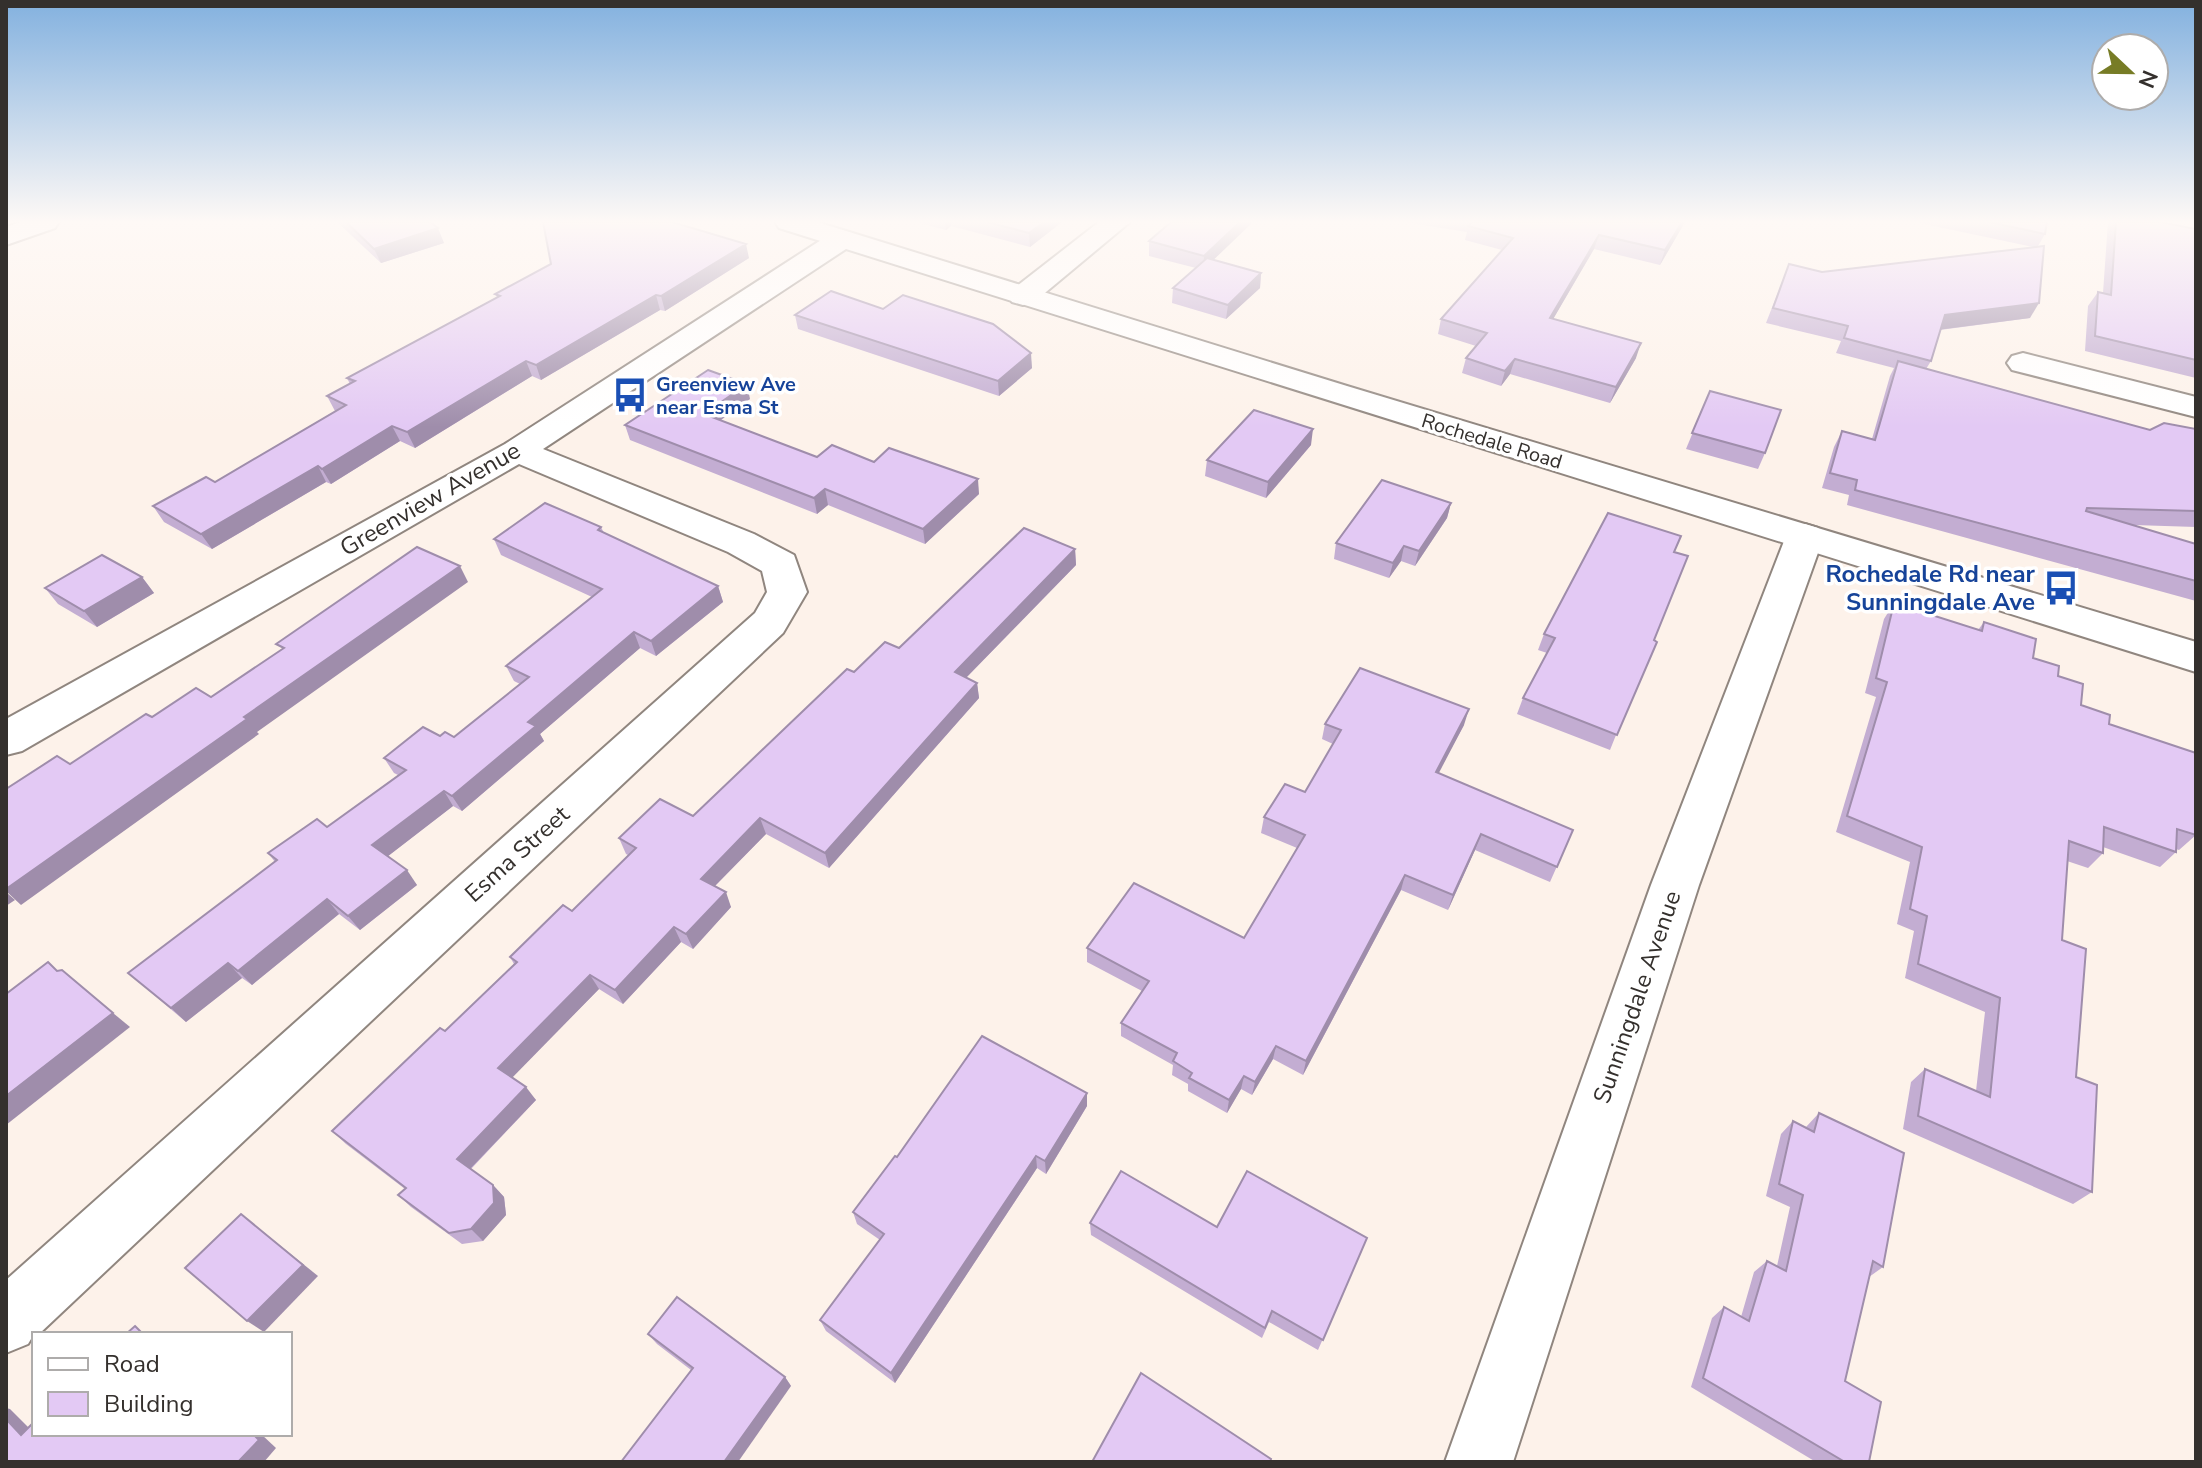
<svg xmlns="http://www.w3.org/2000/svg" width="2202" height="1468" font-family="'Nunito Sans',sans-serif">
<rect width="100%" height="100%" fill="#fdf2ea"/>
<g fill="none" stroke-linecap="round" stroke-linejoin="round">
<g stroke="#90867f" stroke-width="4">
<g id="street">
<polygon points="21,222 59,222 55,228 6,245 6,227"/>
<polygon points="1099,222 1130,222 1034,302 1023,305 1012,302 1008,296 1012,290"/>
<polygon points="842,231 852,233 856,239 852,245 543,449 754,534 794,555 807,592 783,633 39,1334 34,1334 28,1344 6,1353 6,1280 755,613 767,592 762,571 728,552 519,464 22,751 6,755 6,719 505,444 832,233"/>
<polygon points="2023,353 2196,397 2196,417 2012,370 2007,363 2012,356"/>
<polygon points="1805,524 1818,528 1824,536 1699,885 1513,1462 1445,1462 1651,885 1786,536 1792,528"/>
</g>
</g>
<g stroke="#90867f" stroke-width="4">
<polygon id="secondary" points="775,222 817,222 1347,386 2196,642 2196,672 779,228"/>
</g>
<use href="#street" fill="#fff" fill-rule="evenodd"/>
<use href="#secondary" fill="#fff" fill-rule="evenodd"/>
</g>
<g fill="#c3add2">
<polygon points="337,222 430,222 444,243 381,263"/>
<polygon points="916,222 1062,222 1030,247 951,226 946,230"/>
<polygon points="1171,222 1214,260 1261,273 1260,288 1226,319 1172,303 1173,288 1196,268 1149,256 1149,241"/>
<polygon points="1404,222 1685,222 1660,265 1594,249 1553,319 1636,358 1610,403 1510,374 1501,386 1462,373 1466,358 1476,346 1438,334 1441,319 1502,250 1465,240 1467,232"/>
<polygon points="1915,222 2047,222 2045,234 2038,246 2030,318 1940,330 1931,361 1926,369 2150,430 2196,429 2196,527 2134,525 2196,544 2196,601 1847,505 1849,495 1822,488 1834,447 1842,431 1872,439 1890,376 1894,368 1836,353 1841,341 1766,323 1789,264 1822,272 2033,247"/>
<polygon points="2108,222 2160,222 2196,229 2196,378 2085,351 2088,306 2098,292 2103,293"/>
<polygon points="749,258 665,311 660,310 541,380 532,376 415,448 400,441 331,484 326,482 212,549 164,522 153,506 215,482 335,411 327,396 350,384 347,378 497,297 495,294"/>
<polygon points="795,315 1032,368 999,396 798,329"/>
<polygon points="1710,391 1765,453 1758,469 1686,449"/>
<polygon points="750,399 721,420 817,457 874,462 979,494 925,544 828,505 817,514 630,440 625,425"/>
<polygon points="1311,445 1266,498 1205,476 1207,460"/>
<polygon points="1451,503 1447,518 1415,566 1401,561 1389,578 1334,559 1336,543"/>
<polygon points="601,527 604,533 718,586 723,602 656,656 640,648 540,734 544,741 462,811 453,806 388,856 417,885 360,930 339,914 252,985 242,978 186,1022 128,973 275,862 268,853 327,827 398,775 394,773 384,758 440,736 454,737 520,684 514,681 506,666 592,597 501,555 494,539"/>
<polygon points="1075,549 1076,565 966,678 977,683 979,698 829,868 766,834 715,886 731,907 693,949 681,942 623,1004 599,989 512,1077 536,1100 471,1169 493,1185 504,1197 506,1215 483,1241 462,1244 411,1207 398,1195 405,1189 346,1144 332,1131 445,1031 514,964 510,957 572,911 628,855 626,854 619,838 693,816 854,672"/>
<polygon points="1674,552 1654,640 1610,750 1517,714 1523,698 1547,653 1538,650 1544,634"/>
<polygon points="142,577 154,593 97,627 58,604 45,588"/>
<polygon points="1894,603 1978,630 1984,622 2058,676 2081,705 2109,724 2196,835 2179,850 2176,849 2176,852 2160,867 2103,847 2103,853 2088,868 2067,861 2062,940 2076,1077 2092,1192 2073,1204 1903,1129 1911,1082 1925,1069 1976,1091 1985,1012 1905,978 1914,931 1897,924 1910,862 1836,832 1876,697 1865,693 1884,619"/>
<polygon points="1325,724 1464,725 1438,773 1573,830 1550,882 1475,850 1448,910 1401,890 1303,1075 1273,1059 1252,1095 1241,1089 1227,1113 1188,1091 1188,1084 1172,1075 1173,1065 1121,1036 1121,1023 1142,991 1087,962 1087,948 1244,938 1297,848 1261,833 1264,817 1305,792 1333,744 1322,739"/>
<polygon points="1087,1093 1087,1106 1046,1174 1037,1168 895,1383 826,1331 820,1320 880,1240 857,1224 853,1212 897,1157"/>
<polygon points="1819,1113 1883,1267 1869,1277 1845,1381 1869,1462 1816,1462 1691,1387 1712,1318 1724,1307 1741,1317 1754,1272 1767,1261 1777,1266 1790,1207 1766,1196 1781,1134 1793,1121 1806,1127"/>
<polygon points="1090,1223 1217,1227 1367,1238 1318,1350 1269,1322 1262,1338 1091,1235"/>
<polygon points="648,1334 785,1377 791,1386 691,1370 657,1344"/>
</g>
<g fill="#9f8dab">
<polygon points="945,222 951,222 951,226 946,230"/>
<polygon points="1044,222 1062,222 1030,247 1029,233"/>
<polygon points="1240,222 1253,222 1203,270 1204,256"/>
<polygon points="1682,222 1685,222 1660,265 1665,250"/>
<polygon points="438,228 444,243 381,263 374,249"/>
<polygon points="1599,235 1594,249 1545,333 1550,318"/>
<polygon points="746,244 749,258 665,311 661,296"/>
<polygon points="1261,273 1260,288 1226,319 1228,305"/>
<polygon points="656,295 660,310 541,380 536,365"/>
<polygon points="2039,303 2030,318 1937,330 1945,315"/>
<polygon points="1641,343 1636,358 1610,403 1616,387"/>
<polygon points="1031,353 1032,368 999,396 998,381"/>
<polygon points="1515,359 1510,374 1501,386 1505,371"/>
<polygon points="526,361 532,376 415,448 407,432"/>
<polygon points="747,384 750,399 708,429 704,414"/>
<polygon points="392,426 400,441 331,484 322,469"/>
<polygon points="1313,429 1311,445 1266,498 1268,482"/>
<polygon points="318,466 326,482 212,549 201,534"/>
<polygon points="978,479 979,494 925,544 923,529"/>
<polygon points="825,489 828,505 817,514 814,498"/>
<polygon points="1451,503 1447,518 1415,566 1419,551"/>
<polygon points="1404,546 1401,561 1389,578 1393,563"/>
<polygon points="1075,549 1076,565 956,688 955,672"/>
<polygon points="460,566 468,582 257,732 259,734 21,905 6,891 6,889 244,717"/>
<polygon points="142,577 154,593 97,627 84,611"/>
<polygon points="718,586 723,602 656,656 651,641"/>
<polygon points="634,632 640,648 540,734 544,741 462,811 452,796 528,722"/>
<polygon points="977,683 979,698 829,868 825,853"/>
<polygon points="1469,709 1464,725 1431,788 1436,772"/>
<polygon points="444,791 453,806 383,860 372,845"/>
<polygon points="760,818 766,834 707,894 701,879"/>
<polygon points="1481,834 1475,850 1448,910 1453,895"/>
<polygon points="407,870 417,885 360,930 348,916"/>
<polygon points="1405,875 1401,890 1303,1075 1306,1061"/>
<polygon points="6,892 15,900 6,906"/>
<polygon points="726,892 731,907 693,949 686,934"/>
<polygon points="327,899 339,914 252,985 238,971"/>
<polygon points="674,927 681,942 623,1004 615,990"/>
<polygon points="228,963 242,978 186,1022 171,1008"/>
<polygon points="590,975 599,989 509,1081 498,1068"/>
<polygon points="113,1013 130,1027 6,1125 6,1096"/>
<polygon points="1276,1046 1273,1059 1252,1095 1255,1082"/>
<polygon points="1244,1076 1241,1089 1227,1113 1229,1100"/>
<polygon points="526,1087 536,1100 468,1171 457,1159"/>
<polygon points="1087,1093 1087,1106 1046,1174 1045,1161"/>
<polygon points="1036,1156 1037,1168 895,1383 891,1373"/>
<polygon points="493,1185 504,1197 506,1215 483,1241 471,1229"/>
<polygon points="241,1214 318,1276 264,1332 247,1321"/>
<polygon points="785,1377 791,1386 738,1462 724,1462"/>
<polygon points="6,1408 10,1409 34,1433 21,1435 6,1419"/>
<polygon points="253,1434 261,1434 276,1448 264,1462 238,1462"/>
</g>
<g fill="#e3c9f4" stroke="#9f8dab" stroke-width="2">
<polygon points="346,222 430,222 438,228 374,249"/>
<polygon points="543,222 672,222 746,244 661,296 656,295 536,365 526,361 407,432 392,426 322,469 318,466 201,534 153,506 206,477 215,482 346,405 327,396 355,381 347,378 500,296 495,294 551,264"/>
<polygon points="987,222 1044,222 1029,233"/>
<polygon points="1171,222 1240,222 1204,256 1149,241"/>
<polygon points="1472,222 1682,222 1665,250 1599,235 1550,318 1641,343 1616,387 1515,359 1505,371 1466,358 1487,333 1441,319 1513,238 1468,226"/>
<polygon points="1989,222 2047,222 2045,234"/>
<polygon points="2116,222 2160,222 2196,229 2196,360 2095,336 2098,292 2111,295"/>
<polygon points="2044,246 2039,303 1945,315 1931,361 1844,338 1848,326 1773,308 1789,264 1822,272"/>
<polygon points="1207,258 1261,273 1228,305 1173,288"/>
<polygon points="831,291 883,309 903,295 993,324 1031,353 998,381 795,315"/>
<polygon points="1898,361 2150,430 2164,423 2196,429 2196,511 2087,508 2086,511 2196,544 2196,581 1855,490 1857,480 1830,473 1842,431 1875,440"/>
<polygon points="708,370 747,384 704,414 817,457 832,445 874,462 889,448 978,479 923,529 825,489 814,498 625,425"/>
<polygon points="1710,391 1781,410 1765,453 1692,433"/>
<polygon points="1254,410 1313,429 1268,482 1207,460"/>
<polygon points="1382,480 1451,503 1419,551 1404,546 1393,563 1336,543"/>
<polygon points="545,503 601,527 598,530 718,586 651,641 634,632 528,722 536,726 452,796 444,791 372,845 407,870 348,916 327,899 238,971 228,963 171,1008 128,973 277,860 268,853 317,819 327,827 406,770 384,758 423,727 440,736 445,732 454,737 529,677 506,666 602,589 494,539"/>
<polygon points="1608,513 1681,536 1674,552 1688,556 1654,640 1657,642 1617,735 1523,698 1555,638 1544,634"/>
<polygon points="1024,528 1075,549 955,672 977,683 825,853 760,818 701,879 726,892 686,934 674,927 615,990 590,975 498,1068 526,1087 457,1159 493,1185 494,1203 471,1229 449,1233 398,1195 406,1188 332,1131 440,1028 445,1031 517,962 510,957 563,905 572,911 636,848 619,838 660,799 693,816 847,669 854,672 885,642 899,648"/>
<polygon points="417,547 460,566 244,717 247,719 6,889 6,789 57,756 70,764 146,714 152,717 196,688 211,697 284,648 276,644"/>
<polygon points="102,555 142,577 84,611 45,588"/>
<polygon points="1894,603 1982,631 1984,622 2036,639 2033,658 2059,666 2058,676 2083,684 2081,705 2110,715 2109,724 2196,753 2196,835 2177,829 2176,852 2104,827 2103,853 2069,841 2062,940 2086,949 2076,1077 2097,1085 2092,1192 1918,1116 1925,1069 1990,1097 2000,998 1918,964 1927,916 1910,909 1922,847 1847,816 1887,682 1876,678"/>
<polygon points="1360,668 1469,709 1436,772 1573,830 1557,867 1481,834 1453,895 1405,875 1306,1061 1276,1046 1255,1082 1244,1076 1229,1100 1189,1078 1192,1073 1173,1061 1177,1053 1121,1023 1149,981 1087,948 1134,883 1244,938 1305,835 1264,817 1285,784 1305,792 1341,730 1325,724"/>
<polygon points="48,962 57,971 62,970 113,1013 6,1096 6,994"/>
<polygon points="982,1036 1087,1093 1045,1161 1036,1156 891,1373 820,1320 884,1234 853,1212 895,1156 897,1157"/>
<polygon points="1819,1113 1904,1153 1883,1267 1873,1261 1845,1381 1881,1402 1869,1462 1845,1462 1703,1378 1724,1307 1749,1321 1767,1261 1786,1271 1803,1195 1779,1184 1793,1121 1814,1132"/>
<polygon points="1121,1171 1217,1227 1247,1171 1367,1238 1323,1340 1272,1311 1265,1328 1090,1223"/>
<polygon points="241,1214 303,1265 247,1321 185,1268"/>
<polygon points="677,1297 785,1377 724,1462 621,1462 693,1368 648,1334"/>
<polygon points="135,1326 143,1334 126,1334"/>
<polygon points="1141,1373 1271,1459 1270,1462 1092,1462"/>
<polygon points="6,1419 21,1435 34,1422 34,1434 253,1434 259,1440 238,1462 6,1462"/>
</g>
<linearGradient id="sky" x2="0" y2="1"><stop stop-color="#83b1df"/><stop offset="0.52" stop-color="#fef9f6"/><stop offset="1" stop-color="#fef9f6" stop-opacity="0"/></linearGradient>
<rect width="2202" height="427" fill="url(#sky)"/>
<defs>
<g id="bus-bare" transform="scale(2.76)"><path d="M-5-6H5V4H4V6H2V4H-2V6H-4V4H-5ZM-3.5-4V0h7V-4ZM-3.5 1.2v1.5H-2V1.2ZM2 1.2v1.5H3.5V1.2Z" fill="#1a4fb4" stroke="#fff" stroke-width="2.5" paint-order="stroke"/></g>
</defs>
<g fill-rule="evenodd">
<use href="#bus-bare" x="630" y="395"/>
<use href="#bus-bare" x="2061" y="588"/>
</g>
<g text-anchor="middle" stroke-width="7" stroke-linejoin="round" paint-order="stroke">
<g font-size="20" font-weight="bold" fill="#164399" stroke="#fff" text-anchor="start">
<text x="656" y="391">Greenview Ave<tspan x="656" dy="23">near Esma St</tspan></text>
</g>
<g font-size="20" fill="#34302d" stroke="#fff">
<text transform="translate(1492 441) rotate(17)" y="7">Rochedale Road</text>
</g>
<g font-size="24" fill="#34302d" stroke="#fff">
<text transform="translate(430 499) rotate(-30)" y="8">Greenview Avenue</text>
<text transform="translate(517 854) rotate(-42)" y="8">Esma Street</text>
<text transform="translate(1637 997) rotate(-71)" y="8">Sunningdale Avenue</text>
</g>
<g font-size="24" font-weight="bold" fill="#164399" stroke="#fff" text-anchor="end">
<text x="2035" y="582">Rochedale Rd near<tspan x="2035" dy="28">Sunningdale Ave</tspan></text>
</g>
</g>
<rect width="2202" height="1468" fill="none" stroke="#34302d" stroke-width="16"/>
<rect x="32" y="1332" width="260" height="104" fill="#ffffff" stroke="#aeacab" stroke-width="2"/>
<rect x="48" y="1358" width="40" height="12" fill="#ffffff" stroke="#aeacab" stroke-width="2"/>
<text x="104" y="1372" font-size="24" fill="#34302d">Road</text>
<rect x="48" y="1392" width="40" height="24" fill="#e3c9f4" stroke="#aeacab" stroke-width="2"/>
<text x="104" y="1412" font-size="24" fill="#34302d">Building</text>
<g transform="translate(2130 72) rotate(112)"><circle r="38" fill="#ffffff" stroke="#aeacab" stroke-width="2"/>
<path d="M0-6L14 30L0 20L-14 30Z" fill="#777c26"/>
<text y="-12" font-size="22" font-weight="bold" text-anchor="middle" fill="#34302d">N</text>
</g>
</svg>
